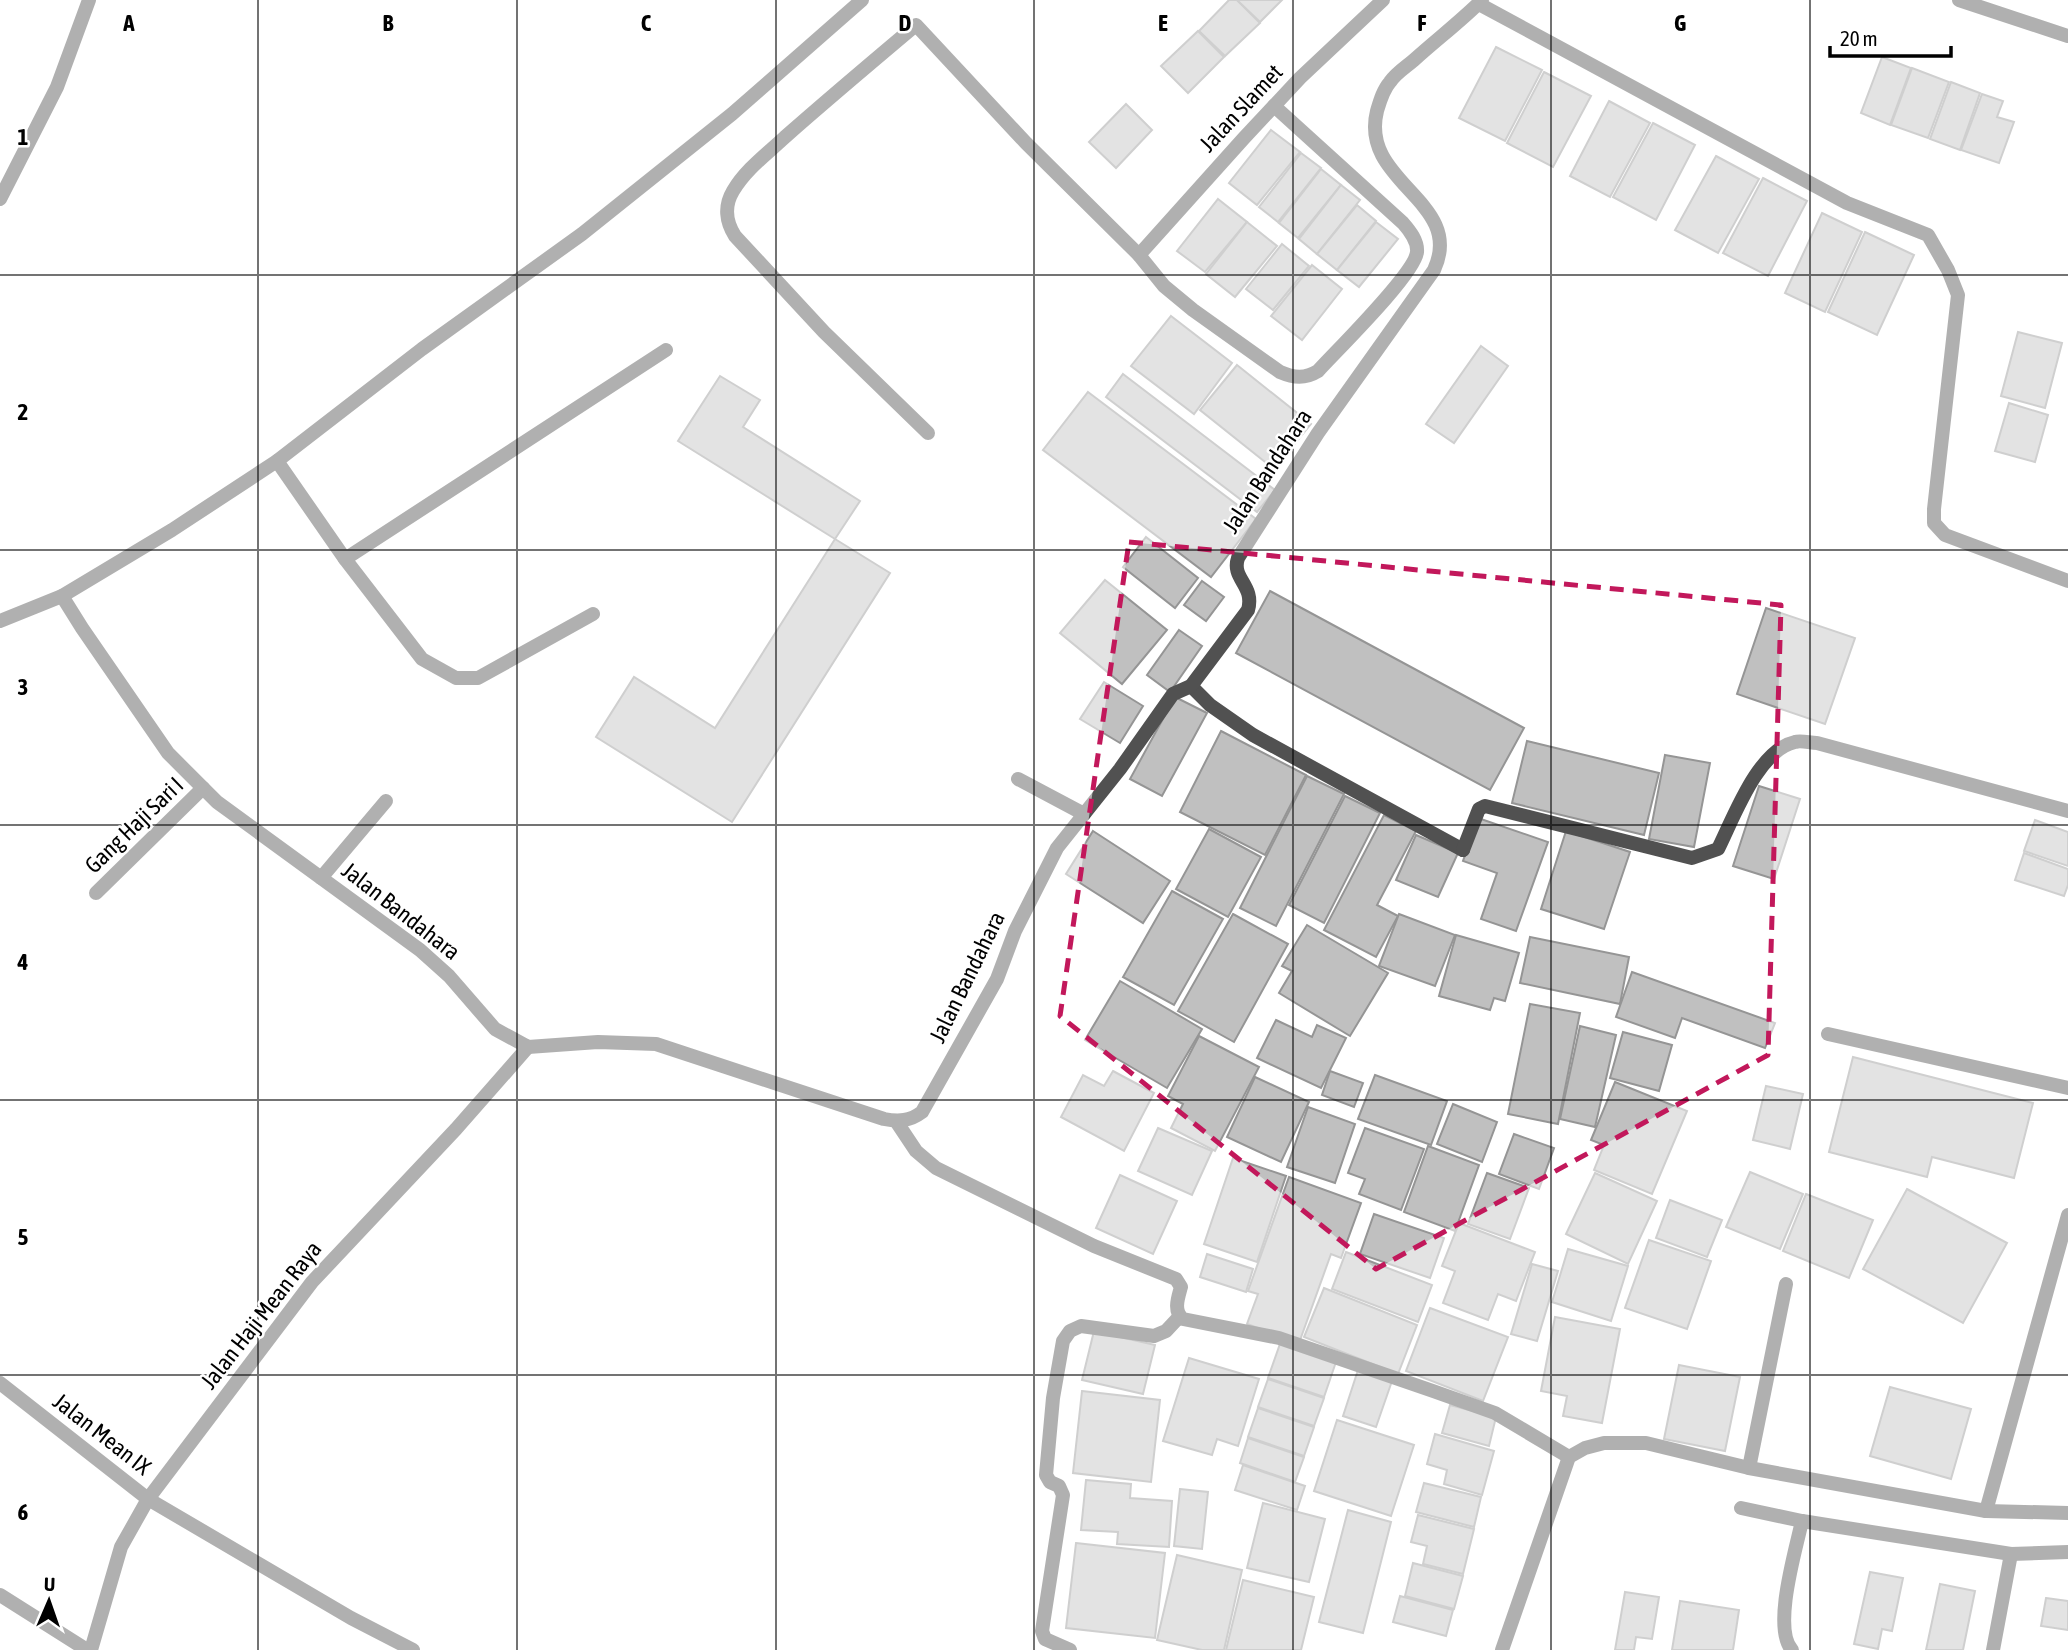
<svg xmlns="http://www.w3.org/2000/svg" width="2068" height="1650" font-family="'Asap Condensed',sans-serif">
<rect width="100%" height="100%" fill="#fff"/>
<g fill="#c0c0c0" stroke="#959595" stroke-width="2">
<polygon points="1229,0 1237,0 1260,23 1225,56 1199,31"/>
<polygon points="1237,0 1282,0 1260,22"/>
<polygon points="1198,31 1224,57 1188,93 1161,66"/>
<polygon points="1496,47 1542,70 1505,141 1459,118"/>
<polygon points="1882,57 1911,68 1890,125 1861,113"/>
<polygon points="1912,68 1949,82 1928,138 1891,125"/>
<polygon points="1544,72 1591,96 1553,167 1507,143"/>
<polygon points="1951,82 1980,93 1960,150 1930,139"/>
<polygon points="1982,94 2003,101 1997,117 2014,122 1999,163 1961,150"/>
<polygon points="1609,101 1650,123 1610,197 1570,176"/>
<polygon points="1126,104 1152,130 1116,168 1089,142"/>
<polygon points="1653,123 1695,145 1656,220 1613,197"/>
<polygon points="1271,130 1300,152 1257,205 1229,183"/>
<polygon points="1301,153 1321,168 1278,222 1259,207"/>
<polygon points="1716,156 1759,179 1718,253 1675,230"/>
<polygon points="1321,169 1341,185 1298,238 1279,223"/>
<polygon points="1763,178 1807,201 1768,276 1723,253"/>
<polygon points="1341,185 1360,200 1317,254 1299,239"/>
<polygon points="1218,199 1247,222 1205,272 1177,251"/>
<polygon points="1357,205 1376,221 1337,270 1317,254"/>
<polygon points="1822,213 1862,232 1825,312 1785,293"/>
<polygon points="1247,222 1277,246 1235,297 1206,274"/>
<polygon points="1376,222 1398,239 1359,287 1337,270"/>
<polygon points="1865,232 1914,255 1877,335 1828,312"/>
<polygon points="1282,244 1309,266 1273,310 1246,289"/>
<polygon points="1312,265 1342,289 1302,340 1271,316"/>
<polygon points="1171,316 1232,363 1194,414 1131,366"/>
<polygon points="2018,332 2062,343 2045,408 2001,396"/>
<polygon points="1481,346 1508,366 1454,443 1426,424"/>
<polygon points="1237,365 1311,424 1274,469 1200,410"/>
<polygon points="1123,374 1275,490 1257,512 1106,397"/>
<polygon points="720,376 760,400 743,427 860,501 835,539 678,441"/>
<polygon points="1088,392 1256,519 1211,577 1043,450"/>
<polygon points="2009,403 2048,415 2035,462 1995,451"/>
<polygon points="1146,537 1198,578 1175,608 1123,567"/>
<polygon points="835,539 890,573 732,822 596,737 634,677 715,728"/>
<polygon points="1105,580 1167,630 1122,684 1060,633"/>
<polygon points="1202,581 1224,597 1206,621 1184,605"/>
<polygon points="1270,591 1524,728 1490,790 1236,653"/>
<polygon points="1766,608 1855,638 1825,724 1737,694"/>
<polygon points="1179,630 1202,646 1170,692 1147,675"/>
<polygon points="1104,682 1143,706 1120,743 1080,719"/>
<polygon points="1175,697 1207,713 1162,796 1130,779"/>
<polygon points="1221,731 1306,775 1265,855 1180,812"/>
<polygon points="1527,741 1659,773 1644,835 1512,803"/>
<polygon points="1665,755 1710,763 1694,847 1649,839"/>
<polygon points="1307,776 1344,794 1276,926 1240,908"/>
<polygon points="1759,786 1800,799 1774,879 1733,866"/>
<polygon points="1345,796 1380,813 1324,923 1289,905"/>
<polygon points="1384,815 1416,831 1377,905 1398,916 1376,957 1324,930"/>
<polygon points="1478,818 1548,842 1516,931 1481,919 1497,873 1463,861"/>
<polygon points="2035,820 2068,832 2068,866 2024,851"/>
<polygon points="1209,829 1261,857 1228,917 1176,889"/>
<polygon points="1093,831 1170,881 1143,923 1066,874"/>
<polygon points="1566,831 1630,852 1604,929 1541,909"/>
<polygon points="1416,835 1458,853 1438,897 1396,880"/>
<polygon points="2024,853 2068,869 2068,885 2064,896 2015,880"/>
<polygon points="1172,891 1223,919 1174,1005 1123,977"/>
<polygon points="1233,914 1288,944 1234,1042 1178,1011"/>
<polygon points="1399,914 1455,935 1435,986 1379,966"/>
<polygon points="1307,925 1388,973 1350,1036 1279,993 1292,971 1282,966"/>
<polygon points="1456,935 1519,953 1505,1001 1494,998 1490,1010 1439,996"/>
<polygon points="1530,937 1629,957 1620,1004 1520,983"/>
<polygon points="1632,972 1775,1023 1765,1048 1682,1018 1675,1038 1616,1017"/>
<polygon points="1120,981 1202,1029 1167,1088 1085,1040"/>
<polygon points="1530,1004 1580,1013 1558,1124 1508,1114"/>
<polygon points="1276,1020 1312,1037 1317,1025 1346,1038 1321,1088 1257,1058"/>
<polygon points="1580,1026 1616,1035 1595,1127 1560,1119"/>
<polygon points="1623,1032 1672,1045 1659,1091 1610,1078"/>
<polygon points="1199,1036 1259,1067 1215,1151 1171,1128 1183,1104 1168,1096"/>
<polygon points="1853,1057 2033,1103 2014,1178 1932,1157 1927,1177 1829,1152"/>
<polygon points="1113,1071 1154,1093 1124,1151 1061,1117 1083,1075 1104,1086"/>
<polygon points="1330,1071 1363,1083 1354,1107 1322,1095"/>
<polygon points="1375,1075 1447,1101 1431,1145 1358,1119"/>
<polygon points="1255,1077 1309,1102 1281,1162 1227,1137"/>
<polygon points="1615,1082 1687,1111 1652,1194 1594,1170 1604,1145 1591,1140"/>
<polygon points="1766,1086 1803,1094 1790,1149 1753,1140"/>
<polygon points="1453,1104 1497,1122 1482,1162 1437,1144"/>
<polygon points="1308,1107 1355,1124 1335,1183 1287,1167"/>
<polygon points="1158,1128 1212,1151 1192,1195 1138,1171"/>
<polygon points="1365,1128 1424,1149 1401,1210 1359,1194 1365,1179 1348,1173"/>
<polygon points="1514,1134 1554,1148 1539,1189 1499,1174"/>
<polygon points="1428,1146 1479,1165 1455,1231 1404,1212"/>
<polygon points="1233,1158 1286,1176 1257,1262 1204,1244"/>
<polygon points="1750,1172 1803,1194 1780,1249 1726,1227"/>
<polygon points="1487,1173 1529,1188 1510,1239 1468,1224"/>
<polygon points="1595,1173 1657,1201 1628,1264 1566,1234"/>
<polygon points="1120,1175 1177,1201 1153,1254 1096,1228"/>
<polygon points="1289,1177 1361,1203 1341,1258 1331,1254 1299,1343 1247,1324 1258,1294 1248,1291"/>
<polygon points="1907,1189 2007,1243 1963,1323 1863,1269"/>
<polygon points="1806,1194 1873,1220 1849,1278 1783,1251"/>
<polygon points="1670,1200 1722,1220 1707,1257 1656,1238"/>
<polygon points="1374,1214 1444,1238 1430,1278 1360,1254"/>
<polygon points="1459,1223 1535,1252 1516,1301 1498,1294 1488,1320 1443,1303 1455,1271 1442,1266"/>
<polygon points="1649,1240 1711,1261 1687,1329 1625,1308"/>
<polygon points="1568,1249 1628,1266 1611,1321 1552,1302"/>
<polygon points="1346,1252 1432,1285 1418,1322 1332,1289"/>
<polygon points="1207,1254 1253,1269 1246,1292 1200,1277"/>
<polygon points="1532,1264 1558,1271 1537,1341 1511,1334"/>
<polygon points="1324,1288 1417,1325 1398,1374 1304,1337"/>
<polygon points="1430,1308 1508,1337 1483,1401 1406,1371"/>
<polygon points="1555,1317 1620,1329 1602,1423 1563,1416 1567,1396 1541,1391"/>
<polygon points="1094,1331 1155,1345 1143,1394 1082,1380"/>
<polygon points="1281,1341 1337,1359 1324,1397 1268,1378"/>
<polygon points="1189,1358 1259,1379 1238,1446 1217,1439 1212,1455 1163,1441"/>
<polygon points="1679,1365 1740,1377 1725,1451 1664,1439"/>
<polygon points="1358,1370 1392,1381 1376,1427 1343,1416"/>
<polygon points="1268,1379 1324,1398 1314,1426 1258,1407"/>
<polygon points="1890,1387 1971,1409 1951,1479 1870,1456"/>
<polygon points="1082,1391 1160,1400 1151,1482 1073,1473"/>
<polygon points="1450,1405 1496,1417 1489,1446 1442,1433"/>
<polygon points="1258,1408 1314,1427 1304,1456 1248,1437"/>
<polygon points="1337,1420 1414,1445 1391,1516 1314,1491"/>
<polygon points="1435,1434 1494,1451 1482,1495 1444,1484 1447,1470 1427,1464"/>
<polygon points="1248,1438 1304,1457 1295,1482 1240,1463"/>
<polygon points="1243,1465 1305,1486 1297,1510 1235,1490"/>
<polygon points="1086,1480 1131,1484 1130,1498 1172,1501 1169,1547 1117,1544 1118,1532 1081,1530"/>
<polygon points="1424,1483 1481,1497 1474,1527 1416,1512"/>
<polygon points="1180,1489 1208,1492 1202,1549 1174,1546"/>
<polygon points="1263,1503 1325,1519 1309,1582 1247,1568"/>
<polygon points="1348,1510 1391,1522 1363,1633 1319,1622"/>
<polygon points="1418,1515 1474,1529 1463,1574 1423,1564 1427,1546 1411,1542"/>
<polygon points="1076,1543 1165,1553 1155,1638 1066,1628"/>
<polygon points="1177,1555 1242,1570 1224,1650 1202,1650 1157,1640"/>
<polygon points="1413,1563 1463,1576 1454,1609 1405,1596"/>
<polygon points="1870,1572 1903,1578 1892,1631 1882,1629 1878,1649 1854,1644"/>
<polygon points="1243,1580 1314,1597 1301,1650 1226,1650"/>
<polygon points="1940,1584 1975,1591 1963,1650 1926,1650"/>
<polygon points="1625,1592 1659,1597 1652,1639 1636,1637 1634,1650 1615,1650"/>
<polygon points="1400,1596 1453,1610 1446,1636 1393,1622"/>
<polygon points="2046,1598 2068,1601 2068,1630 2041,1626"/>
<polygon points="1680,1601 1739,1610 1733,1650 1672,1650"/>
</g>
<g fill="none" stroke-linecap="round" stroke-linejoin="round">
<g stroke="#515151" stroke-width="14">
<polyline points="1191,686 1210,705 1253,735 1463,850"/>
<polyline points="321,878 386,801"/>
</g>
<g stroke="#515151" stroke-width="14">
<polyline points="1959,0 2068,36"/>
<polyline points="1479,4 1847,203 1928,235 1948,270 1958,295 1934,509 1934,523 1945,535 2068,581"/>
<polyline points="0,199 57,87 89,0"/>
<polyline points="1139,255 1244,138 1300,78 1383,0"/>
<path d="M928,433L824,332L735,236C726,222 724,206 733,191C746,169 767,154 785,137C828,99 872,62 916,25L1026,143L1139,255L1164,286L1193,310L1280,372C1294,378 1305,379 1318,371C1336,351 1415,274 1417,252C1418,241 1410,231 1403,223L1274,106"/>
<polyline points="277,461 345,559 422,659 456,678 478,678 593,614"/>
<polyline points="345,559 666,350"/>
<path d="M62,596L82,628L168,753L217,802L420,950L449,976L495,1029L528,1047L598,1042L656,1044L884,1119C899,1122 910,1121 922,1112L997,979L1015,931L1057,848L1120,769L1173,694L1191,686L1248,610C1255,585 1231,579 1238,558L1318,433L1434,270C1466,201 1359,183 1377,111C1380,101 1383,90 1390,82C1396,73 1406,67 1414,60C1436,40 1461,21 1482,0"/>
<polyline points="0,621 62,596 172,530 277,461 422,349 582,234 732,114 862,0"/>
<polyline points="1018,779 1084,814"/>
<path d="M1463,850L1479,809L1485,806L1692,858L1718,849C1734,817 1758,750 1795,742C1801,740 1810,743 1817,743L2068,811"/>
<polyline points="96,893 203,788"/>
<polyline points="1828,1034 2068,1088"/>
<path d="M896,1121L916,1151L936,1168L1094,1246L1176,1279L1181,1287C1178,1298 1173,1311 1183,1319L1279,1338L1433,1391L1495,1413L1569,1457"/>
<polyline points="0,1383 148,1499 351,1618 413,1650"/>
<polyline points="1749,1468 1786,1284"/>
<polyline points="1741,1508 1802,1521 2011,1554 2068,1552"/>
<polyline points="1986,1511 2068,1215"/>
<polyline points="0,1595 87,1650"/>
<polyline points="91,1650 121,1547 148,1499 312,1282 456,1129 528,1047"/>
<polyline points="1070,1650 1045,1639 1042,1631 1063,1495 1059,1486 1050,1482 1046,1475 1053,1398 1063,1341 1070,1331 1081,1326 1154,1336 1166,1331 1180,1316"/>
<polyline points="1502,1650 1569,1457 1585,1448 1604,1443 1646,1443 1749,1468 1986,1511 2068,1513"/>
<path d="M1792,1650C1772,1628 1796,1549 1802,1521"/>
<polyline points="1993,1650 2011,1554"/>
</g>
</g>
<path d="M0 0H2068V1650H0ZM1129,542L1781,605L1768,1055L1376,1269L1060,1016Z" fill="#fff" fill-opacity=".55" fill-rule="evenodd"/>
<path fill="none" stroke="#c2185b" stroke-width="5" stroke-dasharray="14 9" stroke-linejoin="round" d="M1129,542L1781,605L1768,1055L1376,1269L1060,1016Z"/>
<path fill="none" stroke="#000" stroke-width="2" stroke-opacity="0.55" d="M258,0V1650M517,0V1650M776,0V1650M1034,0V1650M1293,0V1650M1551,0V1650M1810,0V1650M0,275H2068M0,550H2068M0,825H2068M0,1100H2068M0,1375H2068"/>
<g text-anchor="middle" stroke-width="5" stroke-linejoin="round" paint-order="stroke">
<g font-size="23" fill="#000" stroke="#fff">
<text transform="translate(1241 108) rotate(-47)" y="8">Jalan Slamet</text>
<text transform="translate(1267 471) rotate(-57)" y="8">Jalan Bandahara</text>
<text transform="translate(134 825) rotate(-44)" y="8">Gang Haji Sari I</text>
<text transform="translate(401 911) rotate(38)" y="8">Jalan Bandahara</text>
<text transform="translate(967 977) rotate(-64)" y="8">Jalan Bandahara</text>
<text transform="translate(261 1315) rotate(-52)" y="8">Jalan Haji Mean Raya</text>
<text transform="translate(102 1434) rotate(38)" y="8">Jalan Mean IX</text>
</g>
</g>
<g font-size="23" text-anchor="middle" font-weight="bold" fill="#000" stroke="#fff" stroke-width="5" stroke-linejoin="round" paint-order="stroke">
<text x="129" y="31">A</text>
<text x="388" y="31">B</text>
<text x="646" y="31">C</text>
<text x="905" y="31">D</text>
<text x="1163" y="31">E</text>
<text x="1422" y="31">F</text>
<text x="1680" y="31">G</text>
<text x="23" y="145">1</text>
<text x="23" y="420">2</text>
<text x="23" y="695">3</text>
<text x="23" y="970">4</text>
<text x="23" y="1245">5</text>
<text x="23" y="1520">6</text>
</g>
<g transform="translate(49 1601) rotate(2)" stroke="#ffffff" stroke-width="5" paint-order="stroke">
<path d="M0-5L12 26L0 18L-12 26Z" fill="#000000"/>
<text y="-10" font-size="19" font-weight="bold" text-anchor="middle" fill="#000000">U</text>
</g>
<path d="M1830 46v10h121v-10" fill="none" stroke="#000000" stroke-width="3.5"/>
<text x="1840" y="46" font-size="21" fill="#000000" stroke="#ffffff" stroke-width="5" paint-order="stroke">20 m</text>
</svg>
